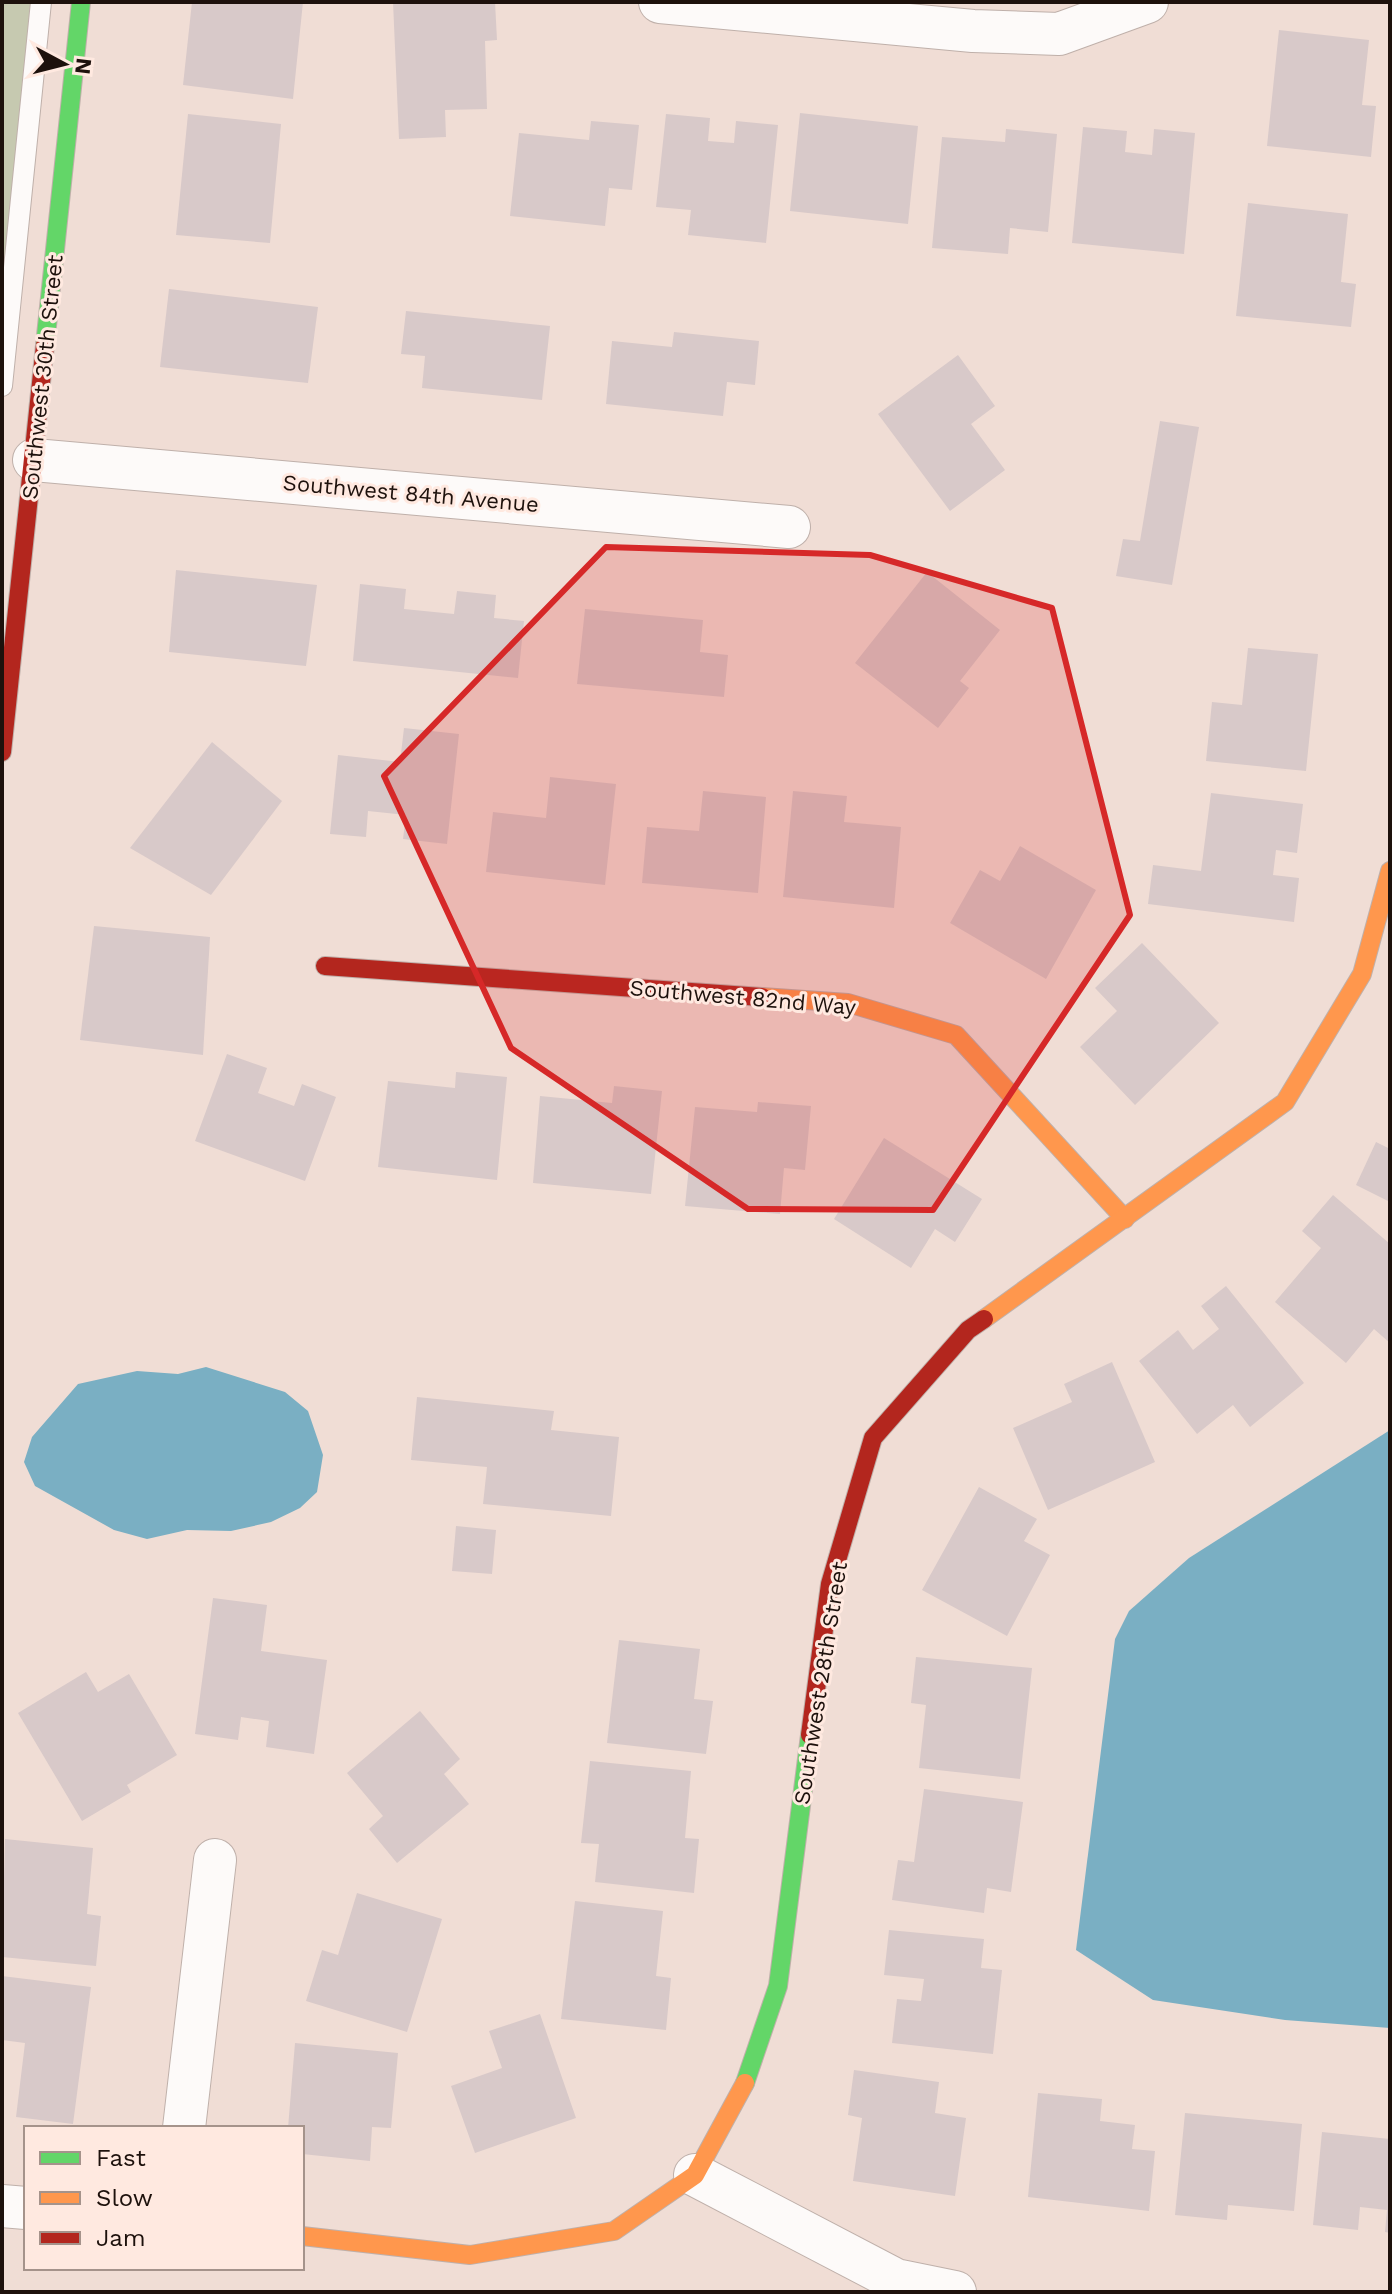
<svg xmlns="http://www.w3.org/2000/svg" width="1392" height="2294" font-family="'Work Sans',sans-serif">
<rect width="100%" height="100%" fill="#f0ddd5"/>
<polygon fill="#c6c9b0" points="2,2 40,2 2,413"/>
<g fill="#7aafc3">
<polygon points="206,1367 285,1392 308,1411 323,1455 317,1492 300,1508 271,1522 231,1531 187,1530 147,1539 114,1530 35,1486 24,1462 32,1437 78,1384 137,1371 178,1374"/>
<polygon points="1390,1430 1390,2028 1285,2020 1153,2000 1076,1950 1115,1639 1129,1611 1189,1558"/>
</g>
<g fill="#d8c9c9">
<polygon points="192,2 303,2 293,99 183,85"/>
<polygon points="393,2 495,2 497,40 485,41 487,109 445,110 446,137 399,139"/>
<polygon points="1279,30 1369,40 1362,105 1376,106 1371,157 1267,146"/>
<polygon points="800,113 918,126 908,224 790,211"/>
<polygon points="188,114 281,124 270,243 176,235"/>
<polygon points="666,114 710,118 708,141 734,143 736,121 778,125 766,243 688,235 691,210 656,207"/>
<polygon points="591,121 639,125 632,190 609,188 605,226 510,216 519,133 589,140"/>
<polygon points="1083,127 1127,131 1125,152 1152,155 1154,129 1195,133 1184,254 1072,243"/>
<polygon points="1006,129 1057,134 1048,232 1010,228 1008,254 932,248 942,137 1005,142"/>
<polygon points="1248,203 1348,214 1341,282 1356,284 1351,327 1236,316"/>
<polygon points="169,289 318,307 308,383 160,367"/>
<polygon points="406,311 550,326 542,400 422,388 425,356 401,354"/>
<polygon points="674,332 759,341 755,385 727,382 723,416 606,404 612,341 672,347"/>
<polygon points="958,355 995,406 971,424 1005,470 950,511 878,414"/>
<polygon points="1160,421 1199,427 1172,585 1116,576 1123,539 1140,541"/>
<polygon points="176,570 317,585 306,666 169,652"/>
<polygon points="927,572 1000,630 960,681 969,688 938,728 855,663"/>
<polygon points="360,584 406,589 404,609 454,614 457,591 496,595 494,618 524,621 518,678 353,661"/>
<polygon points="585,609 703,620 700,652 728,655 724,697 577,684"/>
<polygon points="1248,648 1318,654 1306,771 1206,761 1212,702 1242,705"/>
<polygon points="404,728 459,734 447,844 403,839 406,815 368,811 366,837 330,834 338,755 400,762"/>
<polygon points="212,742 282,801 211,895 130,848"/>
<polygon points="550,777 616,784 605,885 486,872 493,812 546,818"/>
<polygon points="703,791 766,797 758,893 642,883 647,827 699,831"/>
<polygon points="793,791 847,796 844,822 901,827 894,908 783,897"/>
<polygon points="1211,793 1303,804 1297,853 1276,850 1273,875 1299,878 1294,922 1148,904 1153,865 1201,871"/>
<polygon points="1020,846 1096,890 1046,979 950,923 980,870 1000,881"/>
<polygon points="94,926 210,937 203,1055 80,1040"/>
<polygon points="1142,943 1219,1023 1135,1105 1080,1047 1117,1011 1095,988"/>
<polygon points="227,1054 267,1068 258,1093 294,1106 302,1084 336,1097 305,1181 195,1141"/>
<polygon points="456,1072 507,1077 497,1180 378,1167 388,1081 455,1088"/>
<polygon points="614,1086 662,1091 651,1194 533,1183 540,1096 612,1103"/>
<polygon points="758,1102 811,1106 805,1170 784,1168 780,1214 685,1206 695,1107 757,1112"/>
<polygon points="884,1138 982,1199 955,1242 935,1229 911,1268 834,1219"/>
<polygon points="1376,1142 1390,1149 1390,1202 1356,1185"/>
<polygon points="1333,1195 1390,1244 1390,1343 1374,1329 1346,1363 1275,1302 1321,1248 1302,1231"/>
<polygon points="1226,1286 1304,1383 1250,1427 1233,1405 1197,1434 1139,1361 1178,1330 1193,1350 1219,1329 1201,1306"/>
<polygon points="1112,1362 1155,1462 1048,1510 1013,1428 1072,1402 1064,1384"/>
<polygon points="417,1397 554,1411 551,1430 619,1437 611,1516 483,1504 487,1467 411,1460"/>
<polygon points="979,1487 1037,1519 1024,1541 1050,1555 1007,1636 922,1590"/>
<polygon points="456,1526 496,1530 492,1574 452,1571"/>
<polygon points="213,1598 267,1605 261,1651 327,1660 314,1754 266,1747 269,1721 241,1717 238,1740 195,1734"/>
<polygon points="619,1640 700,1649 694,1699 713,1701 706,1754 607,1743"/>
<polygon points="916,1657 1032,1668 1020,1779 919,1768 926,1705 911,1703"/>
<polygon points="86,1672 98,1692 129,1674 177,1755 127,1785 131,1792 82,1821 18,1713"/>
<polygon points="420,1711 460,1759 444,1774 469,1804 397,1863 369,1829 383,1816 347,1773"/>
<polygon points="590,1761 691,1771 685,1838 699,1839 694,1893 595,1882 599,1844 581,1843"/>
<polygon points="924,1789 1023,1802 1011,1892 987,1888 984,1913 892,1900 898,1860 914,1862"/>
<polygon points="5,1839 93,1848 87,1914 101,1916 96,1966 2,1957"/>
<polygon points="357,1893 442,1919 407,2032 306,2001 322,1950 338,1955"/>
<polygon points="575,1901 663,1911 656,1976 671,1978 666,2030 561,2019"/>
<polygon points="889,1930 984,1939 981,1968 1002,1970 993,2054 892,2043 897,1999 921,2001 924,1979 884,1975"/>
<polygon points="2,1976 91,1987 73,2124 16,2117 25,2043 2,2040"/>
<polygon points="540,2014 576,2118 475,2153 451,2086 502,2068 489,2031"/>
<polygon points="295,2043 398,2053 391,2128 372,2127 370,2161 302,2154 302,2128 288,2128"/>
<polygon points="854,2070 939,2082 935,2113 966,2118 955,2196 853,2181 862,2118 848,2115"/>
<polygon points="1038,2093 1102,2099 1100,2121 1135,2125 1132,2149 1155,2151 1149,2211 1028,2197"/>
<polygon points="1185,2113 1302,2124 1294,2211 1228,2205 1227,2220 1175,2215"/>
<polygon points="1322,2132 1390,2139 1390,2233 1385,2232 1387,2210 1360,2207 1358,2230 1313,2225"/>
</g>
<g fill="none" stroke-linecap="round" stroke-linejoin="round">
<g stroke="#bfb0aa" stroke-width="22">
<polyline id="lane" points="2,386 41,2"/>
</g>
<g stroke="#bfb0aa" stroke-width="44">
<g id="street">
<polyline points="660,2 973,31 1059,34 1147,2"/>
<polyline points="34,460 789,527"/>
<polyline points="184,2128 215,1860"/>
<polyline points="695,2175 896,2280 955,2292"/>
<polyline points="2,2206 26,2208"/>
</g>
</g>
<g stroke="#bfb0aa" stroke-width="20">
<g id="fast">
<polyline points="45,345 81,2"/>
<polyline points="745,2083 778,1986 810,1735"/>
</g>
</g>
<g stroke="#bfb0aa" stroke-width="20">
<g id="slow">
<polyline points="762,997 848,1003 956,1035 1125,1219"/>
<polyline points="984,1319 1285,1102 1362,974 1390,871"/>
<polyline points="302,2236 470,2255 614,2231 695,2175 745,2083"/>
</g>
</g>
<g stroke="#bfb0aa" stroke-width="20">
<g id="jam">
<polyline points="2,752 45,345"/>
<polyline points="325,966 762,997"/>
<polyline points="810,1735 830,1584 873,1438 968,1330 984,1319"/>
</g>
</g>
<use href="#lane" stroke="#fdfaf9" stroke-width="20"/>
<use href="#street" stroke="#fdfaf9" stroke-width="42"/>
<use href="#fast" stroke="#63d668" stroke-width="18"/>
<use href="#slow" stroke="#ff974d" stroke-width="18"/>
<use href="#jam" stroke="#b3261e" stroke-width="18"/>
</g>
<path fill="#d62828" fill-opacity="0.2" stroke="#d62828" stroke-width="6" stroke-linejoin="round" d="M606,547L870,555L1052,608L1130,915L933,1210L748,1209L511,1048L384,776Z"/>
<g text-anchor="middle" stroke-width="6" stroke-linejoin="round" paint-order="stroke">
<g font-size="22" fill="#1d110c" stroke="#ffe9e0">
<text transform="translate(42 377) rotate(-84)" y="8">Southwest 30th Street</text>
<text transform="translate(411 493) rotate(5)" y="8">Southwest 84th Avenue</text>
<text transform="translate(743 997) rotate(5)" y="8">Southwest 82nd Way</text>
<text transform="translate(820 1683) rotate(-81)" y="8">Southwest 28th Street</text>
</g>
</g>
<rect width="1392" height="2294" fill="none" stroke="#1d110c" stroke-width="8"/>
<rect x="24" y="2126" width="280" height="144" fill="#ffe9e0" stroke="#a5938b" stroke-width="2"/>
<rect x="40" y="2152" width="40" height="12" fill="#63d668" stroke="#a5938b" stroke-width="2"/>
<text x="96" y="2166" font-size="24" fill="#1d110c">Fast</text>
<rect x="40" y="2192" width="40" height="12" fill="#ff974d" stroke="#a5938b" stroke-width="2"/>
<text x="96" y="2206" font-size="24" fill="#1d110c">Slow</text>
<rect x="40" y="2232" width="40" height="12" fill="#b3261e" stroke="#a5938b" stroke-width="2"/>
<text x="96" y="2246" font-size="24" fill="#1d110c">Jam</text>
<g transform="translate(64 64) rotate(97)" stroke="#ffe9e0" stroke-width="6" paint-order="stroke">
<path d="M0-6L14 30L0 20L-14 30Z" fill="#1d110c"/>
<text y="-12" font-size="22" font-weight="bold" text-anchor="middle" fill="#1d110c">N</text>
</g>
</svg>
